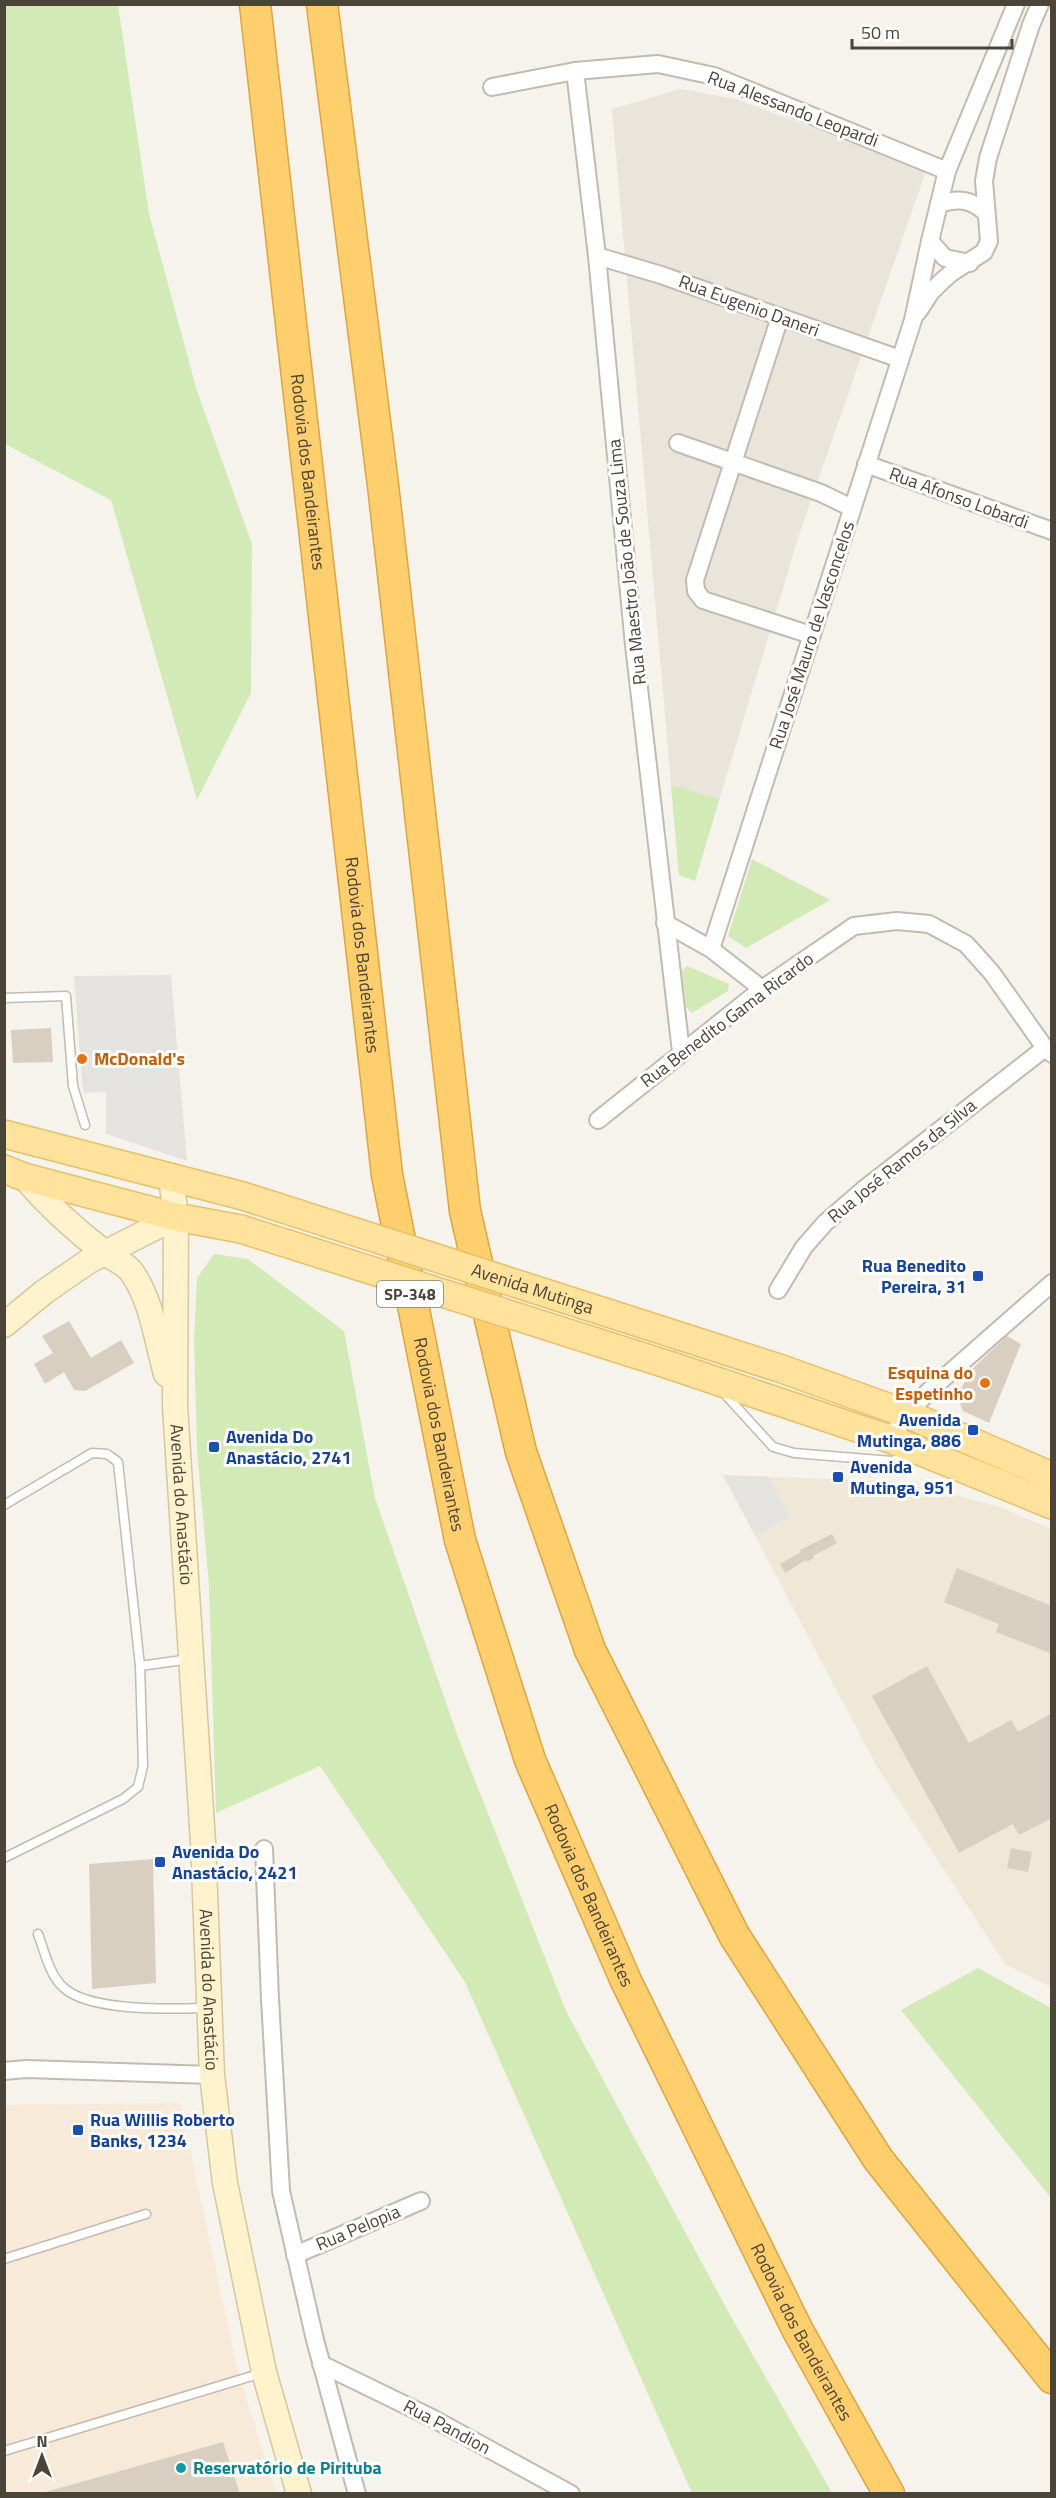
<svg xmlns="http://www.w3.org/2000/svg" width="1056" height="2498" font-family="'Titillium Web',sans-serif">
<rect width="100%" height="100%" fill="#f6f3ec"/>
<polygon fill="#eae5da" points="680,89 736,99 926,171 799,535 695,881 679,875 612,109"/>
<polygon fill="#f7ead8" points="180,2103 237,2368 276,2493 5,2493 4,2105"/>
<polygon fill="#efe8d6" points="723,1475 891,1481 947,1493 1000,1507 1051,1529 1051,1987 1005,1964 876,1765"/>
<g fill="#d2eab5">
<polygon points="5,4 118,5 149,214 197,391 252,544 251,693 197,800 111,500 5,444"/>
<polygon points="671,785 719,799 695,881 679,875"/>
<polygon points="752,859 830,900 746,948 728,936"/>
<polygon points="687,966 729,984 728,991 692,1013 686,1007 682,971"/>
<polygon points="214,1254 248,1259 344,1331 375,1498 459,1740 566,2011 730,2315 832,2493 692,2493 465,1982 320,1766 216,1813 209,1585 197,1450 194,1340 197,1278"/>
<polygon points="978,1968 1051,2008 1051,2198 901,2010"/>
</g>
<g fill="#e5e3e0">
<polygon points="171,975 187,1161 106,1134 106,1092 83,1093 74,976"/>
<polygon points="723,1475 769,1477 790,1518 755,1535"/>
</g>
<g fill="#d8cfc1">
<polygon points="51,1028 53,1062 13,1063 11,1030"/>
<polygon points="69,1321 91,1358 121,1340 134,1363 85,1391 74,1390 64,1372 45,1384 34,1364 53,1353 42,1336"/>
<polygon points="1007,1336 1021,1344 989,1423 963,1411 957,1396 971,1370"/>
<polygon points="832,1534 837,1543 813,1556 814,1558 807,1562 806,1560 785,1573 780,1564 801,1552 800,1550"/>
<polygon points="957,1568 1052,1606 1052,1654 996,1632 999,1624 944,1602"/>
<polygon points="927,1666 969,1743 1011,1720 1018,1732 1052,1713 1052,1818 1019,1835 1013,1824 959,1853 872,1696"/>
<polygon points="1011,1848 1032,1852 1028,1872 1007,1868"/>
<polygon points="153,1859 156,1983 92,1989 89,1864"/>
<polygon points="223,2442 240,2494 42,2494 42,2493"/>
</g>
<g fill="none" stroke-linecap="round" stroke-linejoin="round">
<g stroke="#c2bbae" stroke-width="11">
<g id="lane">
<polyline points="4,998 66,996 73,1086 85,1125"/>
<polyline points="723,1392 773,1447 794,1453 892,1461 912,1456"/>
<polyline points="4,1505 92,1453 107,1454 118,1462 140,1666 143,1766 138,1787 123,1799 4,1858"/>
<polyline points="140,1666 190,1659"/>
<path d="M38,1934C45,1952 49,1975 64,1988C91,2012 172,2009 206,2008"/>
<polyline points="4,2259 146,2214"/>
<polyline points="4,2451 262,2373"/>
</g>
</g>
<g stroke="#c2bbae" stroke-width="20">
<g id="street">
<polyline points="575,71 597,256 634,645 681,1052"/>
<polyline points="492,87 575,71 658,64 714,76 947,171"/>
<path d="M939,204C958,198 970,199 985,212"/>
<polyline points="930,241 945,258 970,263"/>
<polyline points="597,256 661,275 900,359"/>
<polyline points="918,312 931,292 941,282 951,273 984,252 989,241 984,181 988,158 1031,25 1040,4"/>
<polyline points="780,317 695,580 696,591 703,600 811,635"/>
<polyline points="678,443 821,493 852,508"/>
<polyline points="866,464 1052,531"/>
<polyline points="665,923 711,949 762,989"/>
<polyline points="711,949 913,320 930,241 947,171 1016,4"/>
<polyline points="598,1120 762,989 854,926 897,921 929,924 966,944 992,973 1045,1048 1052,1054"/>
<polyline points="778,1290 804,1247 825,1223 863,1190 1045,1048"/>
<polyline points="890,1439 907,1414 929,1391 1052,1283"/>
<polyline points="264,1849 270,1999 281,2191 315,2340 357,2494"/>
<polyline points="4,2071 26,2069 212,2075"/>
<polyline points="295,2255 421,2201"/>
<polyline points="321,2364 432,2418 571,2494"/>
</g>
</g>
<g stroke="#d6c79b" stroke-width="27">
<g id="secondary">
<path d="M24,1177C47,1204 75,1230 104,1252C113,1259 127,1264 133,1274C152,1302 157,1342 166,1374"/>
<path id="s1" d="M171,1178L176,1217L175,1406L203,1842L212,2075L225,2183L264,2372L299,2494"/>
<polyline points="4,1325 44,1292 89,1261 176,1217"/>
</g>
</g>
<g stroke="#e6c16a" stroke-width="30">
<g id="primary">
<polyline points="4,1134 243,1196"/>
<polyline points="4,1169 24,1177 176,1217 241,1229"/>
<polyline points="686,1338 782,1369 907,1414 1052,1476"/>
<polyline points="672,1366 890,1439 1052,1505"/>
</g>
</g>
<g stroke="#e0a43c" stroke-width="33">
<g id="highway">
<path id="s2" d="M255,4L387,1175L460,1540L530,1760L626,1981L797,2329L889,2494"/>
<polyline points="322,4 383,485 465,1211 521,1452 590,1650 734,1935 878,2159 1052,2378"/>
</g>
</g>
<use href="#lane" stroke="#fff" stroke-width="8"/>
<use href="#street" stroke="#fff" stroke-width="16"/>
<use href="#secondary" stroke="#fff3cd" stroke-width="24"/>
<use href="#primary" stroke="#ffe39c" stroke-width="27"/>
<use href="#highway" stroke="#ffcf6e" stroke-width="30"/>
<g stroke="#e6c16a" stroke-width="30" stroke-linecap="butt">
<g id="primary-bridge">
<path id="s3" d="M243,1196L686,1338"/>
<polyline points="241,1229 672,1366"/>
</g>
</g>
<use href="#primary-bridge" stroke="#ffe39c" stroke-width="27"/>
</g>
<g fill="#e8710a" stroke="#fff" stroke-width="2">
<circle cx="82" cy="1059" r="6"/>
<circle cx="985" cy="1383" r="6"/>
</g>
<g fill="#1a4fb4" stroke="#fff" stroke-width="2">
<rect x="972" y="1270" width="12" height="12" rx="3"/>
<rect x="967" y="1424" width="12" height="12" rx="3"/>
<rect x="208" y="1441" width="12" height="12" rx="3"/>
<rect x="832" y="1471" width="12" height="12" rx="3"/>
<rect x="154" y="1856" width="12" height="12" rx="3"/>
<rect x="72" y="2124" width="12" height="12" rx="3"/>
</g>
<circle fill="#0f9aa8" stroke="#fff" stroke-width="2" cx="181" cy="2468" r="6"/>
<g text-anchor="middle" stroke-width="6" stroke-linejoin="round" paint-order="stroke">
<rect fill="#fff" stroke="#817c74" stroke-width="1.5" x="377" y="1281" width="66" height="26" rx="4.5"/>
<g font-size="16" font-weight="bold" fill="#4b4439">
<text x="410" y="1300">SP-348</text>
</g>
<g font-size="18" fill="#4b4439" stroke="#fff">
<text transform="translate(793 109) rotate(21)" y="6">Rua Alessando Leopardi</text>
<text transform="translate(749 306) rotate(20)" y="6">Rua Eugenio Daneri</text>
<text dy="6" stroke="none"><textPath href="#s2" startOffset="471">Rodovia dos Bandeirantes</textPath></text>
<text transform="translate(959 498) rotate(20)" y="6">Rua Afonso Lobardi</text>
<text transform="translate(627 562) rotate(-96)" y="6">Rua Maestro João de Souza Lima</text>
<text transform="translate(812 635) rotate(-72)" y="6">Rua José Mauro de Vasconcelos</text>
<text dy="6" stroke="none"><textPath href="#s2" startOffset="957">Rodovia dos Bandeirantes</textPath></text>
<text transform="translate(727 1020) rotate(-37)" y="6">Rua Benedito Gama Ricardo</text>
<text transform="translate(902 1161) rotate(-39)" y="6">Rua José Ramos da Silva</text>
<text dy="6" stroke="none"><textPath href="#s3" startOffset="304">Avenida Mutinga</textPath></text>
<text dy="6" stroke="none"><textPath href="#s2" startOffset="1443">Rodovia dos Bandeirantes</textPath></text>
<text dy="6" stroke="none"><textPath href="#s1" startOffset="327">Avenida do Anastácio</textPath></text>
<text dy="6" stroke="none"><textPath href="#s2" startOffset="1929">Rodovia dos Bandeirantes</textPath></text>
<text dy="6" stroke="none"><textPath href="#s1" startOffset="813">Avenida do Anastácio</textPath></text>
<text transform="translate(358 2228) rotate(-23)" y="6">Rua Pelopia</text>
<text dy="6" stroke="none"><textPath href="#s2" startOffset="2415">Rodovia dos Bandeirantes</textPath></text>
<text transform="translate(447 2427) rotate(28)" y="6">Rua Pandion</text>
</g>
<g font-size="18" font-weight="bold" fill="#c56008" stroke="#fff" text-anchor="start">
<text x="94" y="1065">McDonald's</text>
<text x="973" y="1379" text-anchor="end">Esquina do<tspan x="973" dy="21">Espetinho</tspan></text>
</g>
<g font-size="18" font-weight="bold" fill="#164399" stroke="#fff" text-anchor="start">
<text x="966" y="1272" text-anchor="end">Rua Benedito<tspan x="966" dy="21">Pereira, 31</tspan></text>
<text x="961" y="1426" text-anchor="end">Avenida<tspan x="961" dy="21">Mutinga, 886</tspan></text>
<text x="226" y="1443">Avenida Do<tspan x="226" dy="21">Anastácio, 2741</tspan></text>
<text x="850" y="1473">Avenida<tspan x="850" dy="21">Mutinga, 951</tspan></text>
<text x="172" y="1858">Avenida Do<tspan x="172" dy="21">Anastácio, 2421</tspan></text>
<text x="90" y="2126">Rua Willis Roberto<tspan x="90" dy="21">Banks, 1234</tspan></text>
</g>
<g font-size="18" font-weight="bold" fill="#0d838f" stroke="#fff" text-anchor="start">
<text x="193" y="2474">Reservatório de Pirituba</text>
</g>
</g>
<rect width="1056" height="2498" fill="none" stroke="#4b4439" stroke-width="12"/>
<g transform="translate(42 2456)" stroke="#ffffff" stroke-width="4.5" paint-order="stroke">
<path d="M0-4.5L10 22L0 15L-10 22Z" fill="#4b4439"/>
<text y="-9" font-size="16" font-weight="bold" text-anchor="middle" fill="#4b4439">N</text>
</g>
<path d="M852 39v9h160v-9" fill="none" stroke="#4b4439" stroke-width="3"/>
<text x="861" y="39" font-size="18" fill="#4b4439" stroke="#ffffff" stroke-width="4.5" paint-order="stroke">50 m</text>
</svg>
